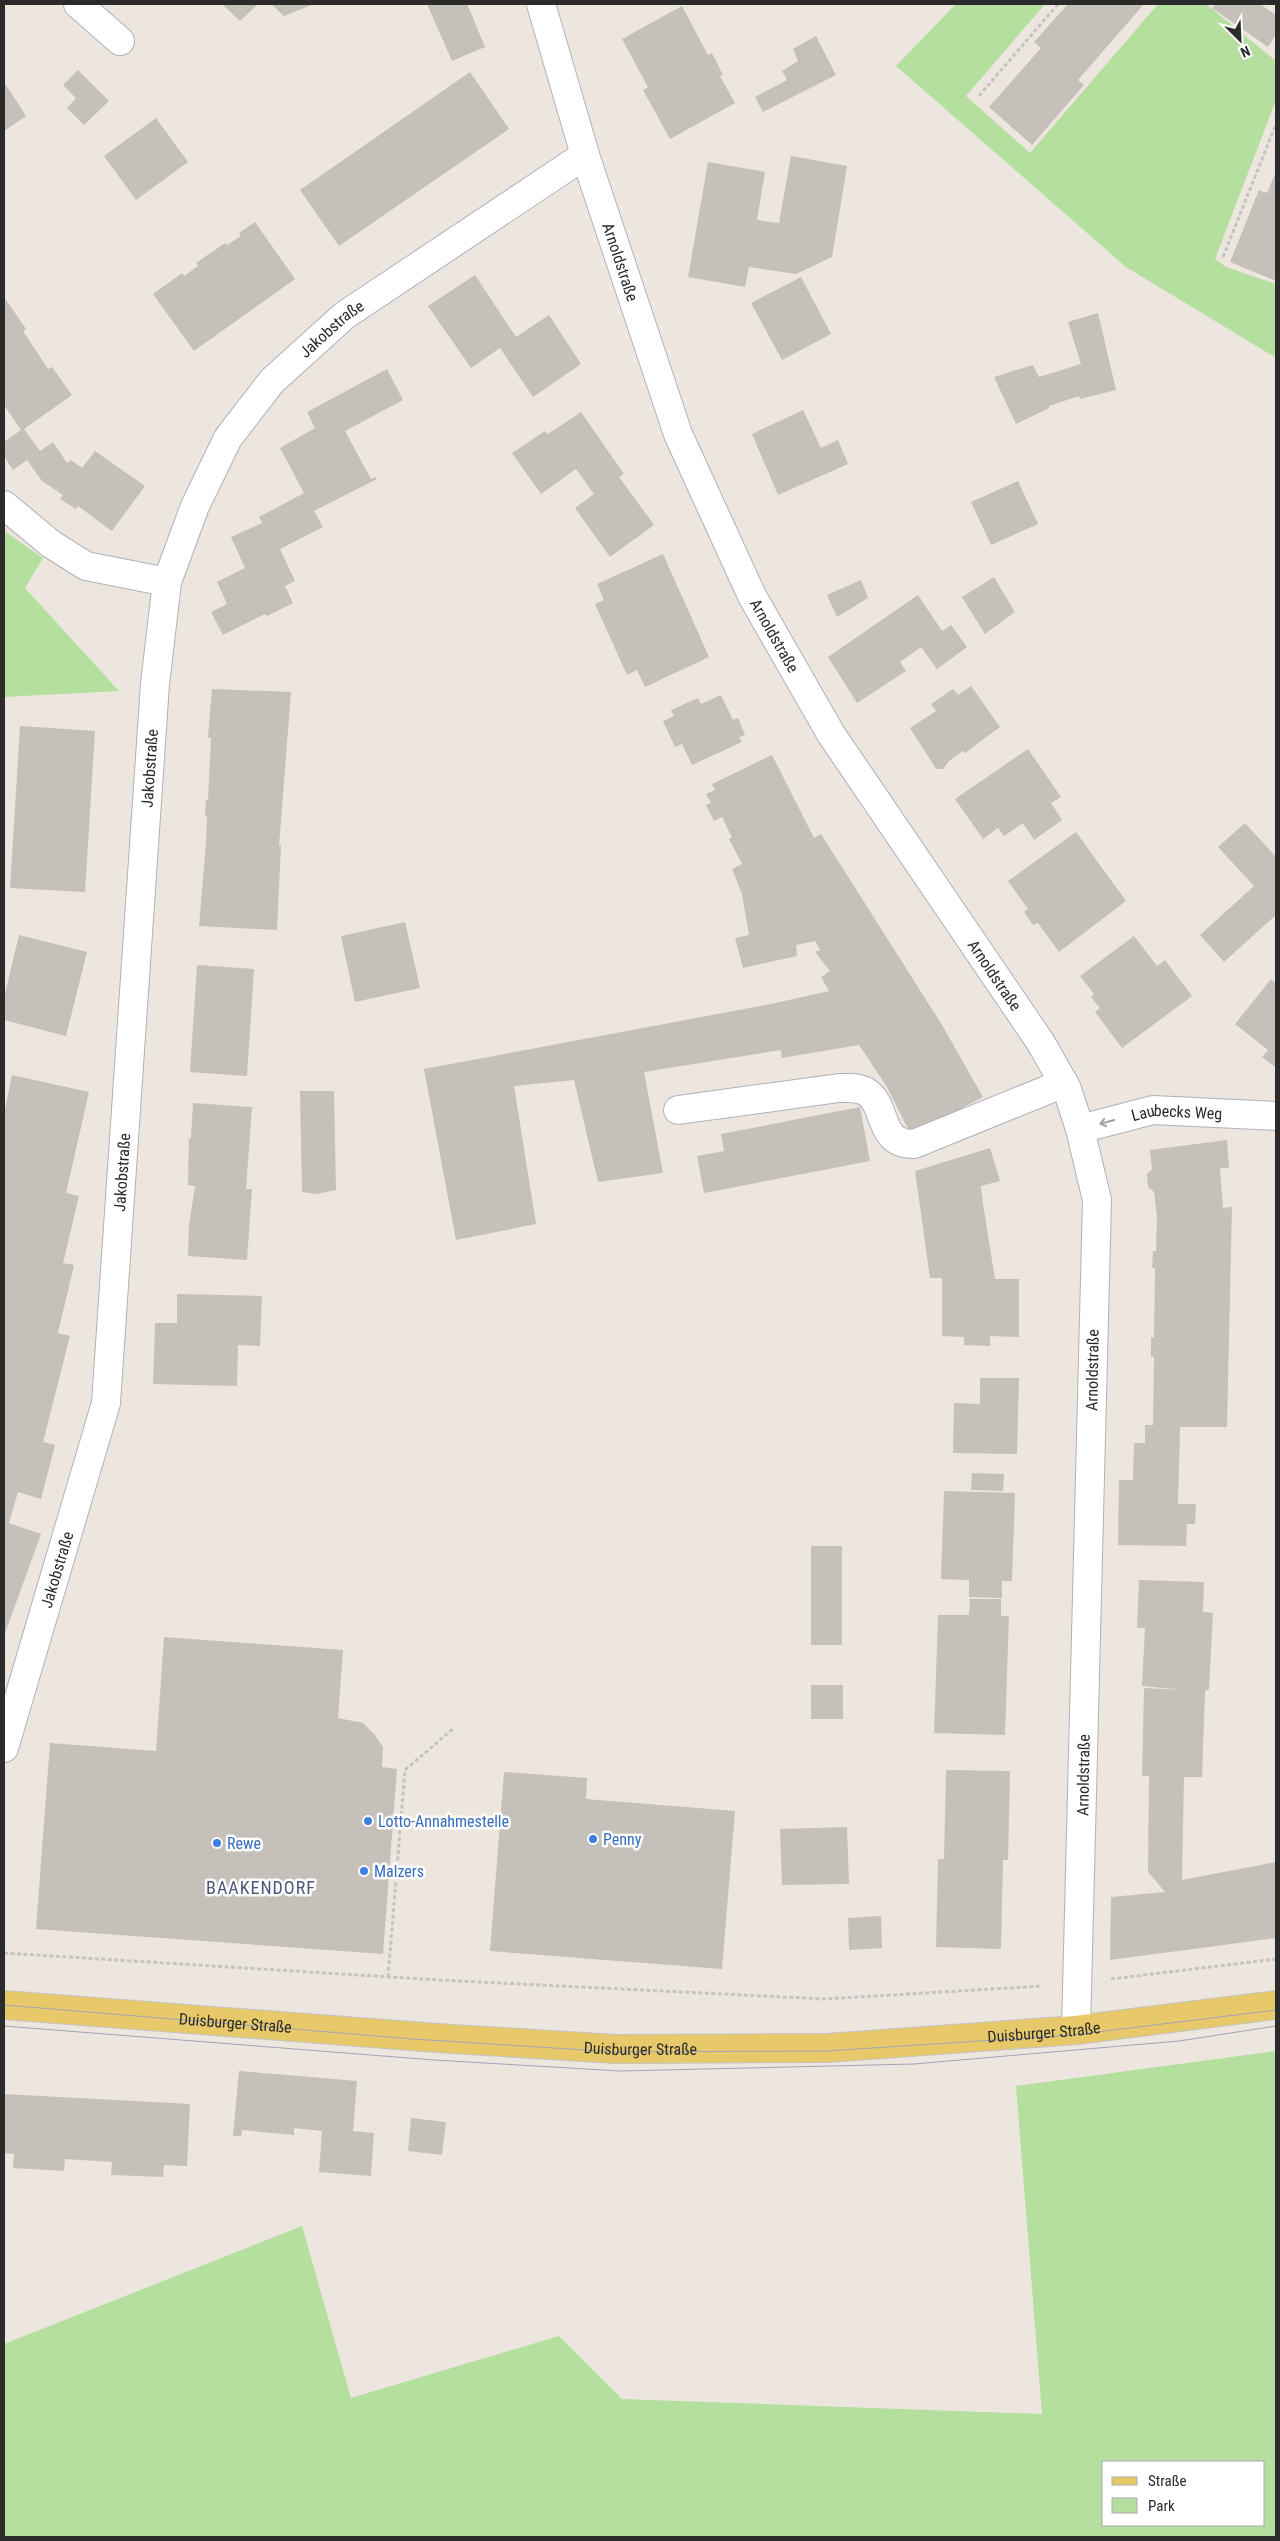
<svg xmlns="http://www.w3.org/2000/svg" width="1280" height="2541" font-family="'Roboto Condensed',sans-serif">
<rect width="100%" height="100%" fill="#ece6df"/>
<g fill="#b5df9f" fill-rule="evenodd">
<polygon points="956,4 1045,4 966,96 1030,153 1158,4 1206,4 1276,61 1276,100 1215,259 1226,267 1276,284 1276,358 1126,267 896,66"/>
<polygon points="4,531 43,558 25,588 119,691 4,697"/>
<path d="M1276,2051V2537H4V2344L302,2226L351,2398L559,2336L622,2399L1042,2414L1016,2086ZM1104,2462H1264V2525H1104Z"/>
</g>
<g fill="#c5c0ba">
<polygon points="222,4 258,4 240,21"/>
<polygon points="271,4 314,4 284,16"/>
<polygon points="427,4 467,4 485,47 452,61"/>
<polygon points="1068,4 1144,4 1078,80 1084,85 1032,145 989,107 1041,48 1034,42"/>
<polygon points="1215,4 1260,4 1276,15 1276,35 1268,47 1212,8"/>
<polygon points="682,6 708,55 712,53 723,75 720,76 735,103 670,139 643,90 648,87 622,39"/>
<polygon points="816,36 836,75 763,112 755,97 787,80 782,71 798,61 793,49"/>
<polygon points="78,70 109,101 84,125 67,108 76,98 63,85"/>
<polygon points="470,72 509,129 339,246 300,190"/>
<polygon points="4,82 26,116 4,131"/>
<polygon points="156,118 188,162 136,200 104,156"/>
<polygon points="791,156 847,166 832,257 796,274 749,267 745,287 688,277 708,162 765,172 757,220 779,223"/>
<polygon points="1276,171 1276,281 1230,262 1259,190 1267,193"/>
<polygon points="255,222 295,279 194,351 153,294 182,273 184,276 198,266 196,263 225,243 227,245 241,236 239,233"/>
<polygon points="475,275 516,337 549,315 581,364 533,397 500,348 471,368 428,306"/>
<polygon points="801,277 831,334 782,360 751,303"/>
<polygon points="4,297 26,329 23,331 48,369 52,367 72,395 24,429 40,451 53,442 67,463 71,460 82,468 95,451 145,486 112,531 78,506 76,509 60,499 63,495 42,481 27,460 13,470 4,456 4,442 21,430 4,405"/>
<polygon points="1098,313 1116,390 1080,399 1079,396 1049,406 1049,408 1016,424 994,377 1033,365 1039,377 1081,364 1068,322"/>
<polygon points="387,369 403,400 345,431 371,479 375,477 377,479 314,511 323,527 280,549 295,581 285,586 293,603 267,616 265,614 223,635 211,612 227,604 217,582 245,568 231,537 262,523 259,517 304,493 280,448 315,428 307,412"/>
<polygon points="803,410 821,448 838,440 848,464 778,495 752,434"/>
<polygon points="581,412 624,474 619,477 654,525 610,557 575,508 594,494 576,469 541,494 512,453 545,431 548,434"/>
<polygon points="1018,481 1038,524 991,545 971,502"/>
<polygon points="663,554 709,657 645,687 637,670 627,675 595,604 604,600 597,584"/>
<polygon points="994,577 1015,612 985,634 962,597"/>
<polygon points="861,580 868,598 837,617 827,595"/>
<polygon points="918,595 942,631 951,625 967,647 937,669 921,647 900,662 906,671 857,703 828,657"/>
<polygon points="971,686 1000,727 965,753 963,751 949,761 943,769 936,769 910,728 936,711 931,704 953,689 958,695"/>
<polygon points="212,689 291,692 279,846 281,845 277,930 199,926 206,843 207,816 205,816 206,800 208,800 211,738 208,737"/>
<polygon points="721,695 733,720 738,718 745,735 739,737 742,742 692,765 682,744 675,747 663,721 674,716 671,710 698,698 701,704"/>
<polygon points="20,726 95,731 85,892 10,888"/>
<polygon points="1028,749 1061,797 1051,803 1062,820 1034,840 1023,823 1004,836 998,828 983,839 955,799"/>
<polygon points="772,755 814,838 821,834 942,1025 983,1097 911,1135 887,1087 859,1045 782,1058 781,1050 644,1072 663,1173 598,1182 574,1080 514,1086 536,1224 456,1240 424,1069 771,1004 829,991 821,977 830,971 815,952 820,950 815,941 796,945 797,956 743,968 735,938 749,935 742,894 732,869 742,864 729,839 732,838 722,817 714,821 706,805 711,803 706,794 715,790 712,784"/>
<polygon points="1245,823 1276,857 1276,915 1224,962 1200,935 1254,886 1218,847"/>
<polygon points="1076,832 1126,901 1059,952 1038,923 1033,925 1024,912 1028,909 1008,881"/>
<polygon points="405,922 420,988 355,1002 341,936"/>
<polygon points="19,935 87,952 66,1036 4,1020 4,998"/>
<polygon points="1134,936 1157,966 1165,960 1192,996 1122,1048 1095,1012 1100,1008 1091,997 1094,994 1080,976"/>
<polygon points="197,965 254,969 247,1076 190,1072"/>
<polygon points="1271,979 1276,984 1275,1067 1262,1057 1268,1050 1235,1024"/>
<polygon points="12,1075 89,1092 66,1193 79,1196 63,1263 74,1265 58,1333 70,1336 43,1442 55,1445 41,1499 18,1492 9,1523 41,1534 4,1636 4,1114"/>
<polygon points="300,1091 334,1091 336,1190 316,1194 302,1192"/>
<polygon points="193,1103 252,1107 246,1189 252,1189 247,1260 188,1256 189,1225 195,1186 188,1185 189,1138 191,1138"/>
<polygon points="860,1107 870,1161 704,1193 697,1156 724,1151 721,1134"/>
<polygon points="1227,1140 1229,1168 1220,1168 1223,1208 1232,1207 1227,1427 1180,1427 1178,1504 1196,1504 1195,1524 1187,1524 1186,1546 1118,1545 1119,1480 1133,1480 1134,1443 1145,1443 1145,1425 1153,1425 1154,1357 1151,1357 1151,1337 1154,1338 1155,1268 1152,1268 1153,1251 1156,1251 1157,1217 1154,1192 1148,1187 1147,1174 1152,1169 1150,1150"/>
<polygon points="990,1148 1000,1181 981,1186 983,1204 995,1279 1019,1279 1019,1337 990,1336 990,1346 964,1345 964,1337 942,1336 942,1278 930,1278 915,1171"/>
<polygon points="177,1294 262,1296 260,1346 238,1345 237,1386 153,1384 155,1323 177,1323"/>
<polygon points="980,1378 1019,1378 1017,1454 953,1453 954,1403 980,1404"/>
<polygon points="972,1473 1004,1474 1003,1491 971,1490"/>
<polygon points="944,1491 1015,1493 1012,1581 1002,1581 1002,1598 969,1597 969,1580 941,1579"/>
<rect x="811" y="1546" width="31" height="99"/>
<polygon points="1139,1580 1204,1582 1203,1612 1213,1613 1209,1689 1205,1691 1202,1777 1184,1777 1182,1880 1276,1862 1276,1938 1110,1960 1111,1897 1165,1892 1148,1872 1149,1776 1142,1776 1144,1688 1184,1690 1142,1686 1145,1628 1137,1628"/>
<polygon points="970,1599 1001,1599 1001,1616 1009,1616 1005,1735 934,1733 938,1615 969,1615"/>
<polygon points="164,1637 343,1650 338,1718 363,1723 374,1734 383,1747 382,1767 397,1769 383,1954 36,1929 50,1743 156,1751"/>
<rect x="811" y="1685" width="32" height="34"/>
<polygon points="946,1770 1010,1771 1008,1860 1003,1860 1001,1949 936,1947 938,1859 944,1859"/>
<polygon points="504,1772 587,1778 586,1799 735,1811 722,1969 490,1951"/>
<polygon points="847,1827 849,1884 782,1885 780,1829"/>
<polygon points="881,1916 882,1948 849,1950 848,1918"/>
<polygon points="239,2071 357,2081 353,2131 374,2133 371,2176 319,2172 322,2131 294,2128 294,2135 242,2130 241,2136 233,2136"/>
<polygon points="4,2094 190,2104 187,2166 164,2165 163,2177 111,2175 112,2162 65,2159 64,2171 13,2168 14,2154 4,2153"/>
<polygon points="411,2118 446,2122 442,2155 408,2151"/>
</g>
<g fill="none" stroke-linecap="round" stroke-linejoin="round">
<g stroke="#afb1bb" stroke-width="30">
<g id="minor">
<polyline points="78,4 120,41"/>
<path id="s1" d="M541,4L585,155L678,434L752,596L831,734L1041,1043L1067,1089L1080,1129L1097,1200L1076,2030"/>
<polyline points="4,505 51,544 86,566 167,582"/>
<path d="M678,1110L839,1088C848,1088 857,1087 865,1091C889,1105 876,1144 914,1144L1064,1083"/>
<path id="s2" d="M1080,1129L1153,1110L1276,1116"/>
<path id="s3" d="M4,1748L106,1403L155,684L167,582L195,506L228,438L272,381L345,315L585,155"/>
</g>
</g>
<g stroke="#c4c4c4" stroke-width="30">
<g id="major">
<path id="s4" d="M4,2005L437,2038L616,2049L827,2048L1076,2030L1276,2005"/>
</g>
</g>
<g stroke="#c4c4c4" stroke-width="3" stroke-dasharray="4 2.5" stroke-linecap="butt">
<polyline points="979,96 1058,4"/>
<polyline points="1223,257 1276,124"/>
<polyline points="4,1953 439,1980 824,1999 1042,1986"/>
<polyline points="388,1977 405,1770 454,1728"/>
<polyline points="1111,1979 1276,1959"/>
</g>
<use href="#minor" stroke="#fff" stroke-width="28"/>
<use href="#major" stroke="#e7c969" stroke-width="28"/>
<g stroke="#a2a4b4" stroke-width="1">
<polyline points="4,2005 413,2039 617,2052 826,2051 1073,2035 1276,2010"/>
<polyline points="4,2026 434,2060 620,2071 914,2064 1179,2041 1276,2026"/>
</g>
</g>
<defs><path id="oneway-shaft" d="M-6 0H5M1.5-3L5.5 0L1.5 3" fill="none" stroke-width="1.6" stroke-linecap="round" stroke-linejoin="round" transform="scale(1.25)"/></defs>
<use stroke="#a0a0a0" href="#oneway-shaft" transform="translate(1107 1122) rotate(165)"/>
<g fill="#3f7fe0" stroke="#fff" stroke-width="2">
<circle cx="368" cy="1821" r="5"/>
<circle cx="593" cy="1839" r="5"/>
<circle cx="217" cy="1843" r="5"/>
<circle cx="364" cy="1871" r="5"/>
</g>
<g text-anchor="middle" stroke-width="5" stroke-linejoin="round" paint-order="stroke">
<g font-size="16" fill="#2b2b2b" stroke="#fff">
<text dy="6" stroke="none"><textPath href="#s1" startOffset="270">Arnoldstraße</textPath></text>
<text dy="6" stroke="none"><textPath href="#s3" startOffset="1491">Jakobstraße</textPath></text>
<text dy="6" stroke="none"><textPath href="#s1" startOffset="675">Arnoldstraße</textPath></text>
<text dy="6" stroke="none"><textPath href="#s3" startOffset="996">Jakobstraße</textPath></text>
<text dy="6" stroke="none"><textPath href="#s1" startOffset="1080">Arnoldstraße</textPath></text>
<text dy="6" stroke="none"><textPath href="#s2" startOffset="99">Laubecks Weg</textPath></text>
<text dy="6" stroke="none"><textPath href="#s3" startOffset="591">Jakobstraße</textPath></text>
<text transform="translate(1092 1370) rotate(-89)" y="6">Arnoldstraße</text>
<text dy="6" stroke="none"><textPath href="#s3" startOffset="186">Jakobstraße</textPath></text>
<text transform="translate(1083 1775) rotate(-89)" y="6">Arnoldstraße</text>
<text dy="6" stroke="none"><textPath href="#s4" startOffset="232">Duisburger Straße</textPath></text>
<text dy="6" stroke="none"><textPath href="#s4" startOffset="1042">Duisburger Straße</textPath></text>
<text dy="6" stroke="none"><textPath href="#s4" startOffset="638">Duisburger Straße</textPath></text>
</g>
<g font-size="16" fill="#366cbe" stroke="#fff" text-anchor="start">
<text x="378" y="1827">Lotto-Annahmestelle</text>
<text x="603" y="1845">Penny</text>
<text x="227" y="1849">Rewe</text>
<text x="374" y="1877">Malzers</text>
</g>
<g font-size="18" letter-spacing="1" fill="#4f5779" stroke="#fff">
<text x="261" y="1894">BAAKENDORF</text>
</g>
</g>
<rect width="1280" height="2541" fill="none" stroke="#2b2b2b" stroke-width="10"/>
<rect x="1102" y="2461" width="162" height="65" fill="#ffffff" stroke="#aaaaaa"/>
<rect x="1112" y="2477" width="25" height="8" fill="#e7c969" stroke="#aaaaaa"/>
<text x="1148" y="2486" font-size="15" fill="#2b2b2b">Straße</text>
<rect x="1112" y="2498" width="25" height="15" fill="#b5df9f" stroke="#aaaaaa"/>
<text x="1148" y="2511" font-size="15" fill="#2b2b2b">Park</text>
<g transform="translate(1240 40) rotate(156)" stroke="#ffffff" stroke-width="4" paint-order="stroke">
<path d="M0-4L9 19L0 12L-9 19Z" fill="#2b2b2b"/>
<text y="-8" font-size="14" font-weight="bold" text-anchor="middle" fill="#2b2b2b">N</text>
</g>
</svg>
